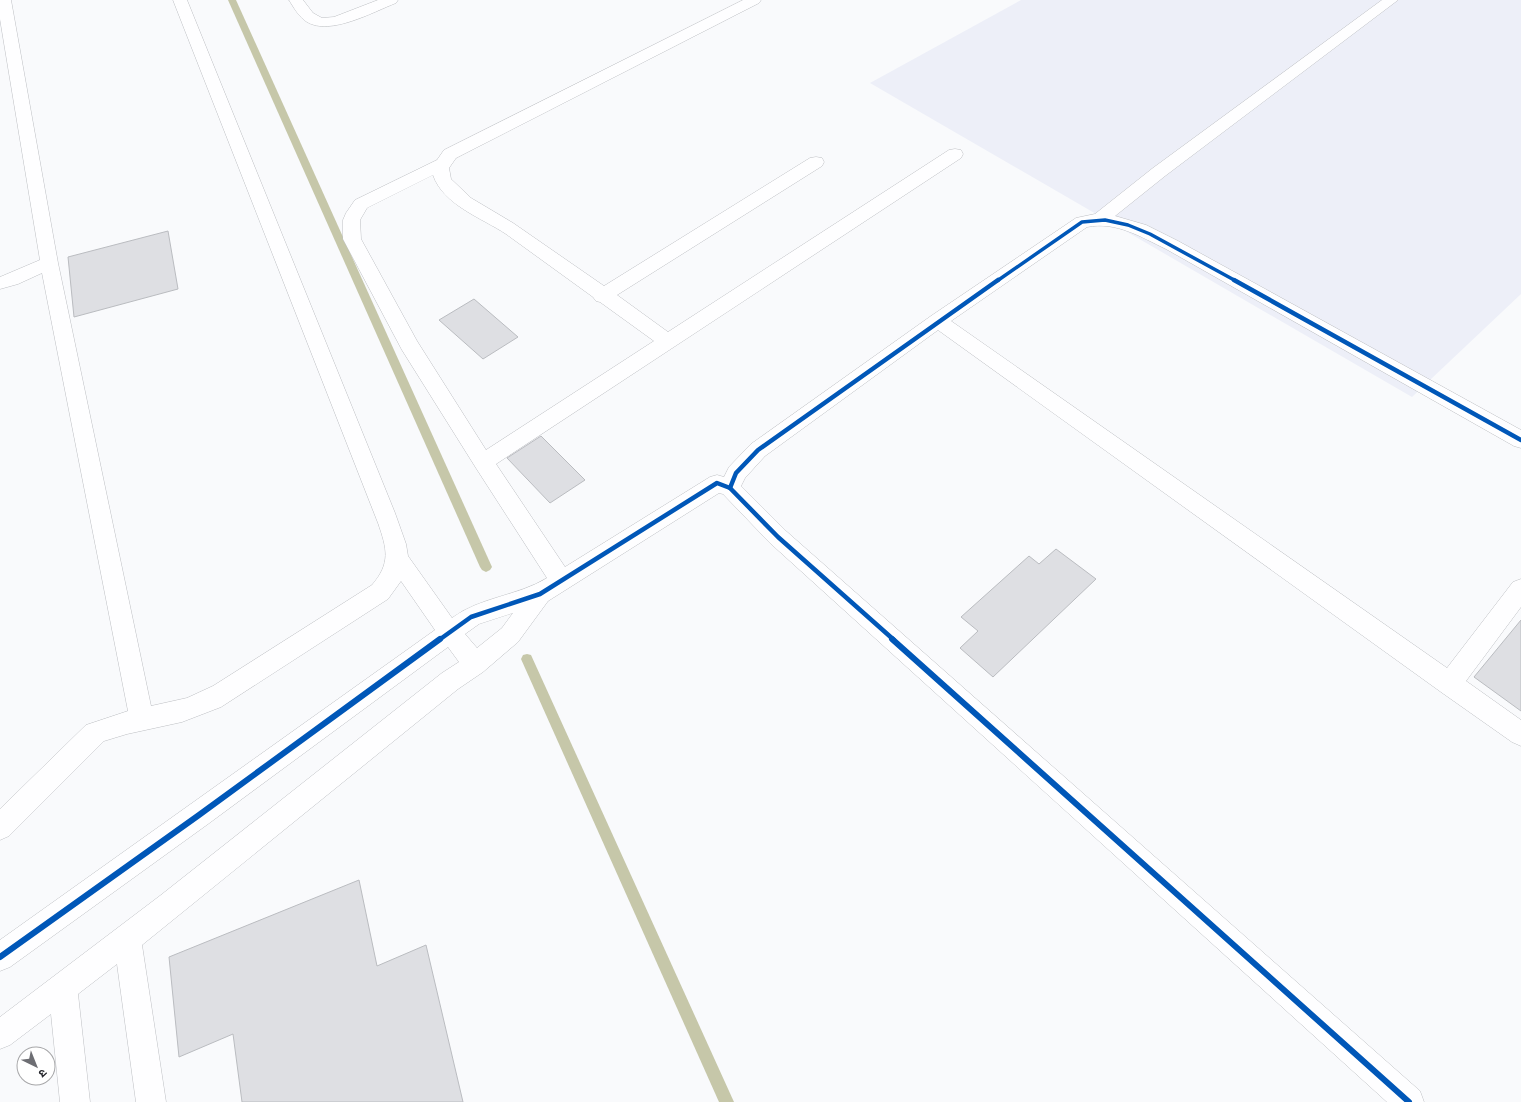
<svg xmlns="http://www.w3.org/2000/svg" width="1521" height="1102" font-family="Roboto,'Noto Sans Devanagari',sans-serif">
<rect width="100%" height="100%" fill="#f9fafc"/>
<polygon fill="#edeff8" points="1021,0 1521,0 1521,294 1412,397 870,83"/>
<g fill="none" stroke-linecap="round" stroke-linejoin="round">
<g fill="#c6c7a9" fill-rule="evenodd">
<polygon points="228,0 236,0 492,567 490,570 486,572 482,570 480,567"/>
<polygon points="527,654 531,655 734,1102 719,1102 521,659 523,655"/>
</g>
</g>
<g fill="#dedfe3" stroke="#babcc0">
<polygon points="168,231 178,289 74,317 68,257"/>
<polygon points="474,299 518,337 483,359 439,320"/>
<polygon points="541,436 585,480 550,503 507,458"/>
<polygon points="1056,549 1096,579 993,677 960,648 978,631 961,617 1029,556 1039,564"/>
<polygon points="1521,620 1521,711 1474,677"/>
<polygon points="359,880 377,966 426,945 463,1102 242,1102 233,1034 179,1057 169,957"/>
</g>
<g fill="none" stroke-linecap="round" stroke-linejoin="round">
<g stroke="#bdbfc3" stroke-width="1">
<g id="minor">
<path d="M0,0H11L58,263L151,706L187,698L213,686L372,585C391,563 387,549 378,523L173,0H187L395,513L406,544L408,556L452,618C480,597 518,596 547,578L476,468L402,350L343,239V220L346,213L355,200L437,160L444,150L743,0H761L759,3L456,158L449,168L451,179L471,198L513,223L604,286L810,158L816,157L822,158L824,162L822,166L617,295L668,332L949,150L955,149L961,150L963,154L961,158L496,464L565,567L710,477L717,475L724,477L729,467L751,444L931,316L1076,218L1095,214L1153,168L1382,0H1398L1165,176L1115,216L1146,225L1178,241L1521,430V448L1514,446L1166,249C1141,237 1116,221 1087,227L951,321L1447,668L1513,582L1521,579V607L1466,681L1521,720V746L1512,742L1441,692L938,330L765,456L745,478L741,486L786,531L1420,1091L1424,1102H1387L770,543L723,494L719,493L548,601L518,642L483,672L458,689L142,945L166,1102H136L117,964L78,994L90,1102H60L51,1014L10,1045L0,1049V1017L161,895L442,673L459,662L448,647L208,824L10,967L0,971V940L435,630L401,581L388,599L221,707L182,722L127,734L104,741L9,836L0,840V809L86,725L128,711L42,273L18,284L0,289V277L40,260L0,19ZM433,175C443,205 482,218 506,234C535,255 564,276 593,297L596,301L600,302L654,341L486,450L417,341L361,239L360,220L367,208ZM513,613L502,628L477,648L465,634L479,624Z"/>
<path d="M289,0H303L313,13L322,18L334,17L378,0H398L396,3C373,12 330,36 307,22C299,17 294,8 289,0Z"/>
</g>
</g>
<use href="#minor" fill="#fefeff" fill-rule="evenodd"/>
<g stroke="#fff" stroke-width="5.5">
<polyline id="cycleway-far2" points="997,281 1082,222 1105,220 1128,225 1150,234 1236,281"/>
</g>
<g stroke="#fff" stroke-width="7">
<g id="cycleway-far1">
<polyline points="1234,280 1521,440"/>
<polyline points="730,488 736,473 758,450 998,280"/>
<polyline points="439,640 471,617 540,594 717,483 730,488 778,537 894,640"/>
</g>
</g>
<g stroke="#fff" stroke-width="8">
<g id="cycleway">
<polyline points="892,639 1409,1102"/>
<polyline points="0,957 199,815 440,639"/>
</g>
</g>
<use href="#cycleway-far2" stroke="#0057b8" stroke-width="3.5"/>
<use href="#cycleway-far1" stroke="#0057b8" stroke-width="4.5"/>
<use href="#cycleway" stroke="#0057b8" stroke-width="6"/>
</g>
<g transform="translate(36 1066) rotate(137)"><circle r="19" fill="#ffffff" stroke="#a7a7a9"/>
<path d="M0-3L7 15L0 10L-7 15Z" fill="#6d6e73"/>
<text y="-6" font-size="11" font-weight="bold" text-anchor="middle" fill="#222329">उ</text>
</g>
</svg>
